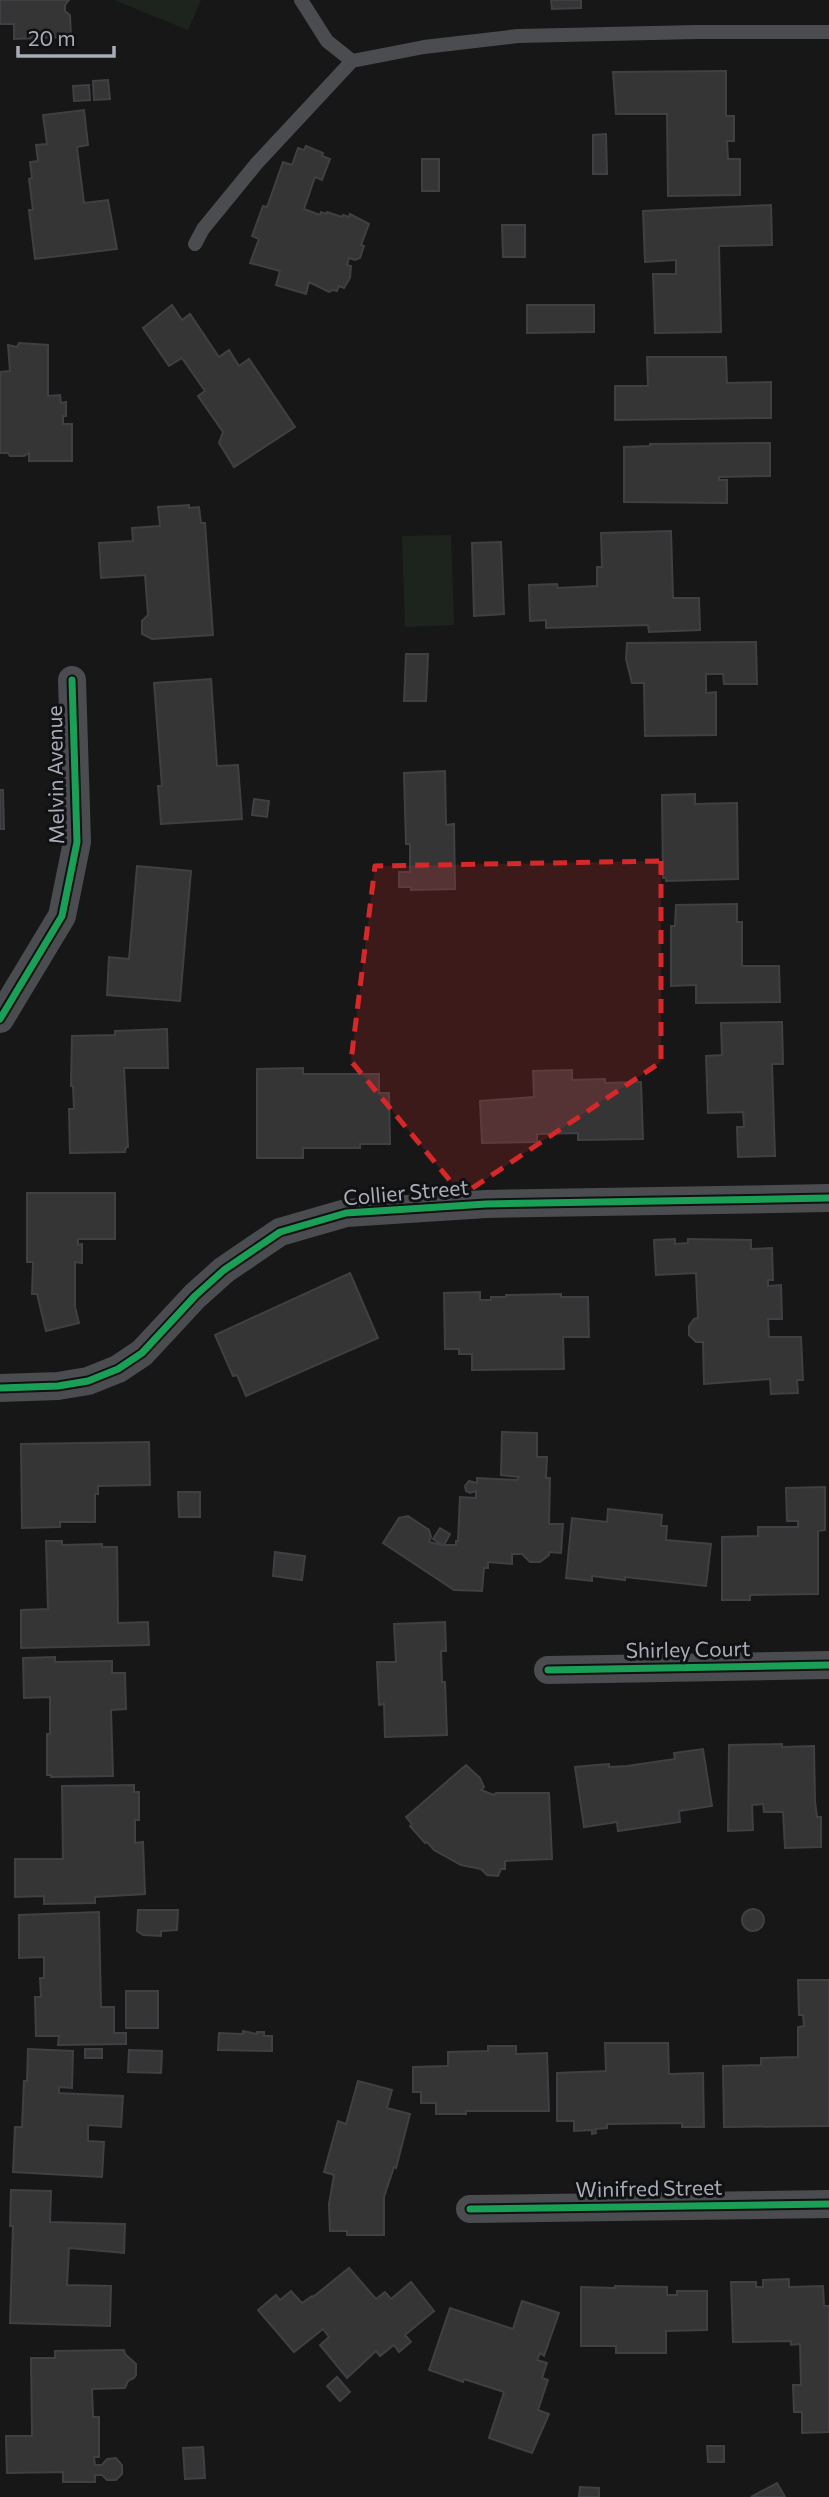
<svg xmlns="http://www.w3.org/2000/svg" width="829" height="2497" font-family="Commissioner,sans-serif">
<rect width="100%" height="100%" fill="#171717"/>
<g fill="#1d241e">
<polygon points="114,0 201,0 188,30"/>
<polygon points="451,535 454,625 405,627 402,536"/>
</g>
<g fill="#353536" stroke="#3f4043" stroke-width="2">
<polygon points="0,0 69,0 65,5 65,11 70,15 71,37 14,39 14,24 0,24"/>
<polygon points="551,0 581,0 581,8 552,9"/>
<polygon points="726,71 726,116 734,116 734,141 727,141 728,159 740,159 740,195 668,196 667,114 616,114 613,72"/>
<polygon points="108,80 110,99 94,100 93,81"/>
<polygon points="89,85 90,100 74,101 73,86"/>
<polygon points="84,110 88,145 77,147 84,203 108,200 117,249 35,259 29,210 33,210 29,179 32,178 30,162 38,161 36,145 47,144 43,115"/>
<polygon points="606,134 607,174 593,174 593,135"/>
<polygon points="306,146 323,153 322,156 330,159 322,180 315,177 304,209 320,215 321,212 326,214 327,212 342,217 343,215 349,217 350,214 369,224 361,245 364,246 360,258 355,260 349,258 347,265 351,266 350,278 344,288 339,286 337,291 333,290 329,292 309,282 306,294 276,285 280,271 250,263 259,239 252,236 263,206 267,207 283,162 292,165 298,148 304,150"/>
<rect x="422" y="159" width="17" height="32"/>
<polygon points="771,205 772,245 719,246 721,332 655,333 653,274 676,274 676,260 645,262 643,211"/>
<polygon points="502,225 525,225 525,257 503,257"/>
<polygon points="172,305 182,320 190,314 219,357 229,350 239,366 249,359 295,427 234,467 219,443 223,432 198,396 205,391 182,358 169,366 143,328"/>
<polygon points="527,305 594,305 594,332 527,333"/>
<polygon points="19,343 48,345 48,396 60,395 61,403 66,402 66,416 63,416 63,424 72,424 72,461 29,461 29,453 24,456 10,456 8,453 0,453 0,372 10,371 8,345 17,347"/>
<polygon points="647,357 726,357 727,383 771,382 771,418 615,420 615,386 648,386"/>
<polygon points="770,443 770,476 719,477 719,480 727,480 727,503 624,502 624,447 650,446 650,444"/>
<polygon points="189,505 189,508 199,507 201,523 205,523 213,635 152,639 142,634 142,621 148,615 145,575 101,578 99,543 133,541 132,528 160,526 158,507"/>
<polygon points="671,531 673,598 699,598 700,630 649,632 648,625 546,628 546,620 530,621 529,585 557,584 558,588 597,586 597,567 602,567 601,533"/>
<polygon points="501,542 504,614 474,616 472,543"/>
<polygon points="756,642 757,684 724,684 723,674 706,674 706,693 716,692 716,735 645,736 644,683 632,683 626,659 627,643"/>
<polygon points="406,654 428,654 426,701 404,701"/>
<polygon points="211,679 217,766 238,765 242,819 161,824 158,786 162,786 154,683"/>
<polygon points="445,771 446,825 454,824 455,889 411,890 411,887 399,887 399,872 410,872 410,844 406,844 404,773"/>
<polygon points="0,790 3,790 4,829 0,829"/>
<polygon points="695,794 695,804 737,803 738,879 666,881 666,878 663,878 662,795"/>
<polygon points="254,799 269,801 267,817 252,815"/>
<polygon points="137,866 191,871 180,1001 107,995 109,957 129,959"/>
<polygon points="737,904 737,922 742,922 742,966 779,966 780,1002 696,1003 696,985 671,986 671,926 675,926 676,905"/>
<polygon points="782,1022 783,1064 772,1064 775,1156 738,1157 737,1127 744,1127 743,1112 708,1113 706,1056 722,1055 721,1023"/>
<polygon points="167,1029 168,1068 124,1068 128,1147 126,1147 125,1152 70,1153 69,1109 74,1109 73,1086 71,1086 72,1036 115,1035 115,1031"/>
<polygon points="303,1068 303,1074 379,1074 379,1093 389,1093 390,1144 360,1144 360,1148 303,1148 303,1158 257,1158 257,1069"/>
<polygon points="572,1070 572,1080 605,1079 605,1083 641,1082 643,1139 578,1140 578,1133 537,1134 537,1142 482,1143 480,1101 534,1097 533,1071"/>
<polygon points="27,1193 115,1193 115,1239 78,1239 78,1245 82,1244 82,1263 75,1262 75,1307 79,1323 46,1331 37,1294 32,1294 33,1262 27,1262"/>
<polygon points="675,1239 675,1244 688,1243 688,1239 751,1240 751,1249 772,1248 773,1280 768,1280 768,1286 781,1285 782,1319 768,1319 769,1337 801,1337 803,1380 797,1380 798,1393 771,1394 770,1379 704,1384 703,1342 696,1342 689,1335 689,1326 694,1319 698,1318 696,1273 656,1275 654,1240"/>
<polygon points="350,1273 378,1338 246,1396 237,1375 233,1376 215,1335"/>
<polygon points="480,1292 480,1300 491,1300 491,1297 506,1297 506,1295 561,1294 561,1297 588,1297 589,1337 563,1337 564,1369 472,1370 472,1354 459,1354 459,1349 445,1349 444,1293"/>
<polygon points="502,1432 537,1433 537,1457 547,1457 546,1478 550,1478 549,1524 563,1524 561,1553 549,1552 549,1555 540,1562 530,1562 522,1554 512,1554 512,1564 488,1562 488,1568 484,1568 482,1591 454,1590 383,1543 399,1518 408,1516 429,1530 431,1537 429,1542 442,1545 433,1539 440,1528 450,1534 444,1545 456,1545 456,1541 458,1541 460,1497 476,1498 476,1491 470,1493 466,1491 465,1486 469,1481 477,1483 477,1478 517,1480 519,1477 501,1475"/>
<polygon points="149,1442 150,1485 98,1486 98,1494 95,1494 95,1522 60,1522 60,1527 22,1528 21,1444"/>
<polygon points="825,1487 825,1530 818,1531 818,1594 750,1595 750,1600 722,1600 722,1537 758,1536 758,1527 798,1527 798,1521 787,1521 786,1488"/>
<polygon points="178,1492 200,1492 200,1517 179,1517"/>
<polygon points="608,1509 662,1515 661,1526 667,1526 666,1540 711,1544 706,1586 625,1577 625,1580 592,1576 592,1581 566,1578 572,1518 607,1522"/>
<polygon points="46,1541 62,1541 62,1545 102,1544 102,1547 117,1547 118,1623 148,1622 149,1645 21,1648 21,1610 48,1609"/>
<polygon points="275,1552 305,1556 302,1580 273,1576"/>
<polygon points="445,1622 446,1651 441,1651 442,1682 445,1682 447,1735 385,1737 384,1704 379,1705 377,1662 396,1662 394,1624"/>
<polygon points="55,1657 55,1662 112,1661 112,1673 125,1673 126,1709 111,1710 113,1776 51,1777 51,1775 47,1775 47,1734 50,1734 50,1697 24,1698 23,1658"/>
<polygon points="782,1744 782,1747 814,1746 815,1801 817,1817 821,1817 821,1847 785,1848 783,1812 764,1812 763,1804 752,1805 753,1830 728,1831 729,1745"/>
<polygon points="703,1749 712,1806 679,1811 680,1822 618,1831 617,1822 584,1827 575,1767 596,1765 609,1764 609,1767 627,1766 675,1759 674,1753"/>
<polygon points="466,1765 480,1778 484,1787 481,1790 494,1795 496,1793 549,1793 552,1859 505,1861 505,1869 501,1869 498,1876 487,1875 481,1869 461,1865 434,1850 427,1842 425,1843 410,1826 412,1824 406,1817"/>
<polygon points="134,1785 134,1792 139,1792 139,1820 135,1820 135,1843 143,1842 145,1894 95,1897 95,1903 44,1904 44,1896 15,1897 15,1859 63,1859 62,1786"/>
<circle cx="753" cy="1920" r="11"/>
<polygon points="138,1910 178,1910 177,1930 161,1931 161,1936 143,1935 137,1931"/>
<polygon points="99,1912 101,2007 114,2007 114,2033 126,2033 126,2044 58,2045 59,2036 36,2036 35,1997 41,1997 40,1978 44,1978 44,1957 19,1958 19,1915"/>
<polygon points="798,1980 829,1980 829,2126 724,2127 723,2066 761,2065 761,2058 798,2057 798,2027 804,2026 803,2015 799,2015"/>
<rect x="126" y="1991" width="32" height="37"/>
<polygon points="243,2031 257,2034 257,2032 264,2032 264,2036 272,2036 272,2051 218,2050 219,2033 243,2034"/>
<polygon points="605,2043 668,2043 669,2074 703,2073 704,2127 682,2127 682,2123 607,2124 607,2128 595,2129 596,2133 592,2134 592,2130 574,2131 574,2121 557,2121 557,2073 606,2071"/>
<polygon points="488,2046 516,2046 516,2054 547,2053 549,2111 466,2111 466,2114 436,2114 436,2103 421,2103 421,2092 413,2092 413,2067 448,2066 448,2052 488,2051"/>
<polygon points="28,2049 73,2051 72,2088 59,2087 59,2093 123,2096 121,2127 88,2125 88,2141 104,2142 102,2177 13,2172 15,2127 22,2127 24,2081 27,2081"/>
<rect x="85" y="2049" width="17" height="9"/>
<polygon points="129,2050 162,2051 161,2073 128,2072"/>
<polygon points="358,2081 392,2090 387,2108 410,2114 396,2168 394,2167 384,2197 384,2235 347,2235 347,2231 330,2231 329,2204 334,2175 324,2172 338,2121 346,2124"/>
<polygon points="11,2190 51,2191 50,2222 125,2224 124,2253 69,2248 67,2285 111,2286 110,2326 10,2323 13,2226 10,2226"/>
<polygon points="349,2268 376,2299 385,2292 391,2299 411,2282 434,2311 405,2335 411,2342 399,2352 394,2345 380,2356 376,2351 347,2378 320,2345 329,2337 323,2329 294,2352 258,2310 276,2295 280,2300 291,2291 302,2303 312,2296 313,2297"/>
<polygon points="789,2279 789,2287 823,2286 824,2306 829,2306 829,2432 802,2433 802,2412 794,2412 793,2385 801,2385 800,2344 791,2345 791,2341 733,2342 731,2282 756,2282 756,2287 763,2287 763,2280"/>
<polygon points="615,2286 667,2287 667,2295 677,2295 677,2291 707,2291 707,2330 666,2331 666,2353 616,2353 616,2346 581,2346 581,2287 615,2288"/>
<polygon points="522,2301 559,2313 544,2356 540,2353 537,2360 547,2363 542,2378 548,2380 538,2410 549,2414 532,2453 489,2438 504,2392 464,2379 463,2382 429,2370 450,2308 513,2329"/>
<polygon points="124,2350 125,2354 136,2364 136,2375 134,2378 128,2381 125,2388 92,2389 93,2417 99,2417 99,2457 94,2457 95,2465 102,2465 107,2459 116,2458 122,2465 122,2474 116,2480 107,2480 102,2475 95,2475 95,2482 63,2482 63,2472 7,2473 6,2436 32,2436 31,2358 55,2358 55,2351"/>
<polygon points="337,2377 350,2392 340,2401 327,2386"/>
<polygon points="707,2446 724,2446 724,2462 708,2462"/>
<polygon points="203,2447 205,2478 185,2479 183,2448"/>
<polygon points="777,2483 785,2497 751,2497"/>
<polygon points="580,2487 599,2488 599,2497 579,2497"/>
</g>
<g fill="none" stroke-linecap="round" stroke-linejoin="round">
<g stroke="#4b4c50" stroke-width="14">
<polyline points="301,0 327,41 352,61"/>
<polyline points="195,244 203,229 257,163 352,61 424,47 518,36 697,32 829,32"/>
</g>
<g stroke="#4b4c50" stroke-width="28">
<polyline points="0,1019 62,916 77,842 72,680"/>
<polyline points="0,1388 58,1386 88,1381 118,1369 142,1353 195,1296 224,1270 280,1232 346,1213 486,1204 829,1198"/>
<polyline points="548,1670 829,1665"/>
<polyline points="470,2209 829,2204"/>
</g>
<g stroke="#111113" stroke-width="11">
<g id="cycleway">
<polyline points="0,1019 62,916 77,842 72,680"/>
<polyline points="0,1388 58,1386 88,1381 118,1369 142,1353 195,1296 224,1270 280,1232 346,1213 486,1204 829,1198"/>
<polyline points="548,1670 829,1665"/>
<polyline points="470,2209 829,2204"/>
</g>
</g>
<use href="#cycleway" stroke="#1a9f57" stroke-width="7"/>
</g>
<path fill="#d62828" fill-opacity="0.2" stroke="#d62828" stroke-width="5" stroke-dasharray="14 9" stroke-linejoin="round" d="M661,861V1062L462,1195L351,1061L375,866Z"/>
<g text-anchor="middle" stroke-width="6" stroke-linejoin="round" paint-order="stroke">
<g font-size="21" fill="#a8adb8" stroke="#111113">
<text transform="translate(56 775) rotate(-91)" y="7">Melvin Avenue</text>
<text transform="translate(406 1193) rotate(-5)" y="7">Collier Street</text>
<text transform="translate(688 1650) rotate(-1)" y="7">Shirley Court</text>
<text transform="translate(649 2189) rotate(-1)" y="7">Winifred Street</text>
</g>
</g>
<path d="M18 46v10h96v-10" fill="none" stroke="#a8adb8" stroke-width="3.5"/>
<text x="28" y="46" font-size="21" fill="#a8adb8" stroke="#111113" stroke-width="5" paint-order="stroke">20 m</text>
</svg>
